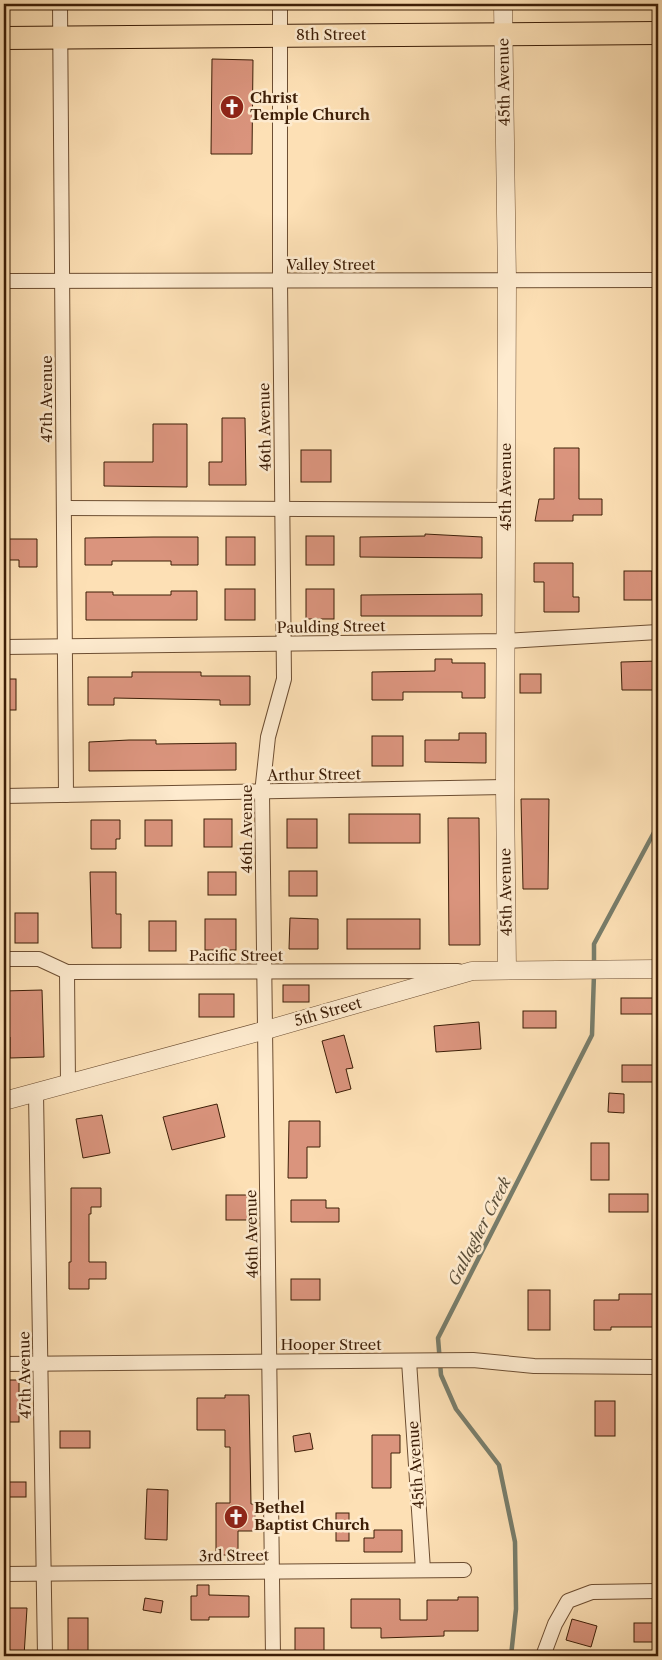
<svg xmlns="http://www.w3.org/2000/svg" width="662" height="1660" font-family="'Libre Caslon Text',serif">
<rect width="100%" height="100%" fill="#fde0b5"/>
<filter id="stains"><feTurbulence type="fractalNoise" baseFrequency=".004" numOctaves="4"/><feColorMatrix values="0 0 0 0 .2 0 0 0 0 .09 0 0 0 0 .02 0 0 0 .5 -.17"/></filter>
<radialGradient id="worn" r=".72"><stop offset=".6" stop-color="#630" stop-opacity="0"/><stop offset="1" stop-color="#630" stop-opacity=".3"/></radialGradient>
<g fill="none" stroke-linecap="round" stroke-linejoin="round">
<g stroke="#787d6b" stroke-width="4.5">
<polyline points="594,966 594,944 658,825"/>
<polyline points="511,1656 516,1609 515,1542 499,1465 456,1409 441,1375 438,1338 592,1035 594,974"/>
</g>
</g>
<g fill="#da947d" stroke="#3d1e07">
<polygon points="212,59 253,60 252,154 211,154"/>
<polygon points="222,418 245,418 246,485 209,485 209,462 222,462"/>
<polygon points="153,424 187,424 187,487 104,486 104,462 153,462"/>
<polygon points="554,448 579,448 579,499 602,499 602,515 573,515 573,521 535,521 539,499 554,499"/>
<rect x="301" y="450" width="30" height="32"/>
<polygon points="425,534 482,537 482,558 360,557 360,537 425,536"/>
<rect x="306" y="536" width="28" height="29"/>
<polygon points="153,537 198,537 198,565 171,565 171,561 112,561 112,565 85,565 85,538"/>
<rect x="226" y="537" width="29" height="28"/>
<polygon points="8,539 37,539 37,567 19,567 19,560 8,560"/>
<polygon points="534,563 573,563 573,597 579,597 579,612 544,612 544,582 534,582"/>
<rect x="624" y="571" width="28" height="29"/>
<rect x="225" y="589" width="30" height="31"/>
<rect x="306" y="589" width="28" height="30"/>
<polygon points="171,591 197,591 197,620 86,620 86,592 113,592 113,595 171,595"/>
<polygon points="482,594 482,616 361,616 361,595"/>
<polygon points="435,659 452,659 452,663 485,663 485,698 462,698 462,692 403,692 403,700 372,700 372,672 435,671"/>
<polygon points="658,661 658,690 622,690 621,662"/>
<polygon points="132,672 201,672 201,676 250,676 250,705 220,705 220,700 114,698 114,705 88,705 88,677 132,677"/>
<rect x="520" y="674" width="21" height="19"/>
<rect x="4" y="679" width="12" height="31"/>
<polygon points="459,733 486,733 486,763 425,762 425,740 459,740"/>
<rect x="372" y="736" width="31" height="30"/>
<polygon points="129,740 156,740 156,744 236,743 236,770 89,771 89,742"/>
<polygon points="521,799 549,799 548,889 523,889"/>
<rect x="349" y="814" width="71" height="29"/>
<polygon points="448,818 479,818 480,945 449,945"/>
<rect x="204" y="819" width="28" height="28"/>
<rect x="287" y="819" width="30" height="29"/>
<polygon points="91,820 120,820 120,839 116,839 116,849 91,849"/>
<rect x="145" y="820" width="27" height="26"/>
<rect x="289" y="871" width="28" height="25"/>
<polygon points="90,872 116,872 116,914 121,914 121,948 92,948"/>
<rect x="208" y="872" width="28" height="23"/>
<rect x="15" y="913" width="23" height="30"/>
<polygon points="290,918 318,919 318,949 289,949"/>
<rect x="205" y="919" width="31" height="31"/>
<rect x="347" y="919" width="73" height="30"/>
<rect x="149" y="921" width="27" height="30"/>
<rect x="283" y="985" width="26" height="17"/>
<polygon points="42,990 44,1057 10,1058 10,1037 4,1037 4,991"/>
<rect x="199" y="994" width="35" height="23"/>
<rect x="621" y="998" width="37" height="16"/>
<rect x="523" y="1011" width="33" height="17"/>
<polygon points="479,1022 481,1049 436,1052 434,1026"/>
<polygon points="344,1035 353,1068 346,1069 351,1089 336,1093 322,1041"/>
<rect x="622" y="1065" width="36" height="17"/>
<polygon points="609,1093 624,1094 624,1113 608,1112"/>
<polygon points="217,1104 225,1137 172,1150 163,1117"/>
<polygon points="102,1115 110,1153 83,1158 76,1119"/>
<polygon points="289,1121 320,1121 320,1147 307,1147 307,1178 288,1178"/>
<rect x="591" y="1143" width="18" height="37"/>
<polygon points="71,1188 101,1188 101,1207 91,1207 91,1214 89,1214 89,1262 106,1262 106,1279 89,1279 89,1289 69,1289 69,1262 71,1262"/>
<rect x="609" y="1194" width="39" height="18"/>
<rect x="226" y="1195" width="24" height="25"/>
<polygon points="291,1200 326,1200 326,1208 339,1208 339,1222 291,1222"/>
<rect x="291" y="1279" width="29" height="21"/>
<rect x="528" y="1290" width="22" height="40"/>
<polygon points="619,1294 658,1294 658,1327 611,1327 611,1330 594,1330 594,1300 619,1300"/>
<rect x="4" y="1380" width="15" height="42"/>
<polygon points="225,1395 249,1395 251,1504 255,1504 255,1531 238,1531 238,1555 216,1555 216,1503 230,1503 230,1447 225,1447 225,1430 197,1430 197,1398 225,1398"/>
<rect x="595" y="1401" width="20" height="35"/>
<rect x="60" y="1431" width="30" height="17"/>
<polygon points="310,1433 313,1449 295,1452 293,1436"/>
<polygon points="372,1435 400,1435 400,1453 391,1453 391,1488 372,1488"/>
<rect x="4" y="1482" width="22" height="15"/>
<polygon points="147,1489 168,1490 167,1540 145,1539"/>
<rect x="336" y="1513" width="13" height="28"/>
<polygon points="374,1530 402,1530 402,1552 364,1552 364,1538 374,1538"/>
<polygon points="197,1585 209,1585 209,1595 249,1596 249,1617 209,1617 209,1620 191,1620 191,1596 197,1596"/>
<polygon points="458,1597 478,1597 478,1631 444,1631 444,1636 381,1638 381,1628 351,1628 351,1599 400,1599 400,1620 427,1620 427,1600 458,1600"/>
<polygon points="145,1598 163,1601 161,1613 143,1610"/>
<polygon points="4,1608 27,1608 24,1656 4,1656"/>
<rect x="68" y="1618" width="20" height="38"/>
<polygon points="572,1619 597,1626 591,1647 566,1640"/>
<rect x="634" y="1623" width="23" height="19"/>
<rect x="295" y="1628" width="29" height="28"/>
</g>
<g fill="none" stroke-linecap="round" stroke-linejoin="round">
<g stroke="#6d4e32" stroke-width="16">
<g id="minor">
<polyline points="60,4 66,795"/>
<polyline points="4,281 658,280"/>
<polyline points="64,508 506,510"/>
<polyline points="4,647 506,641 658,632"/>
<polyline points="4,796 505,787"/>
<polyline points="4,959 39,959 67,972 458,971"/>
<polyline points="67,972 68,1083"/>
<polyline points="36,1093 45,1656"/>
<polyline points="409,1361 423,1570"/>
<polyline points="4,1364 473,1360 534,1366 658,1367"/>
<polyline points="4,1574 464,1570"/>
<polyline points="273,1656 262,793 268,737 284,679 280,281 280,4"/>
<polyline points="543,1656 555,1624 568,1601 592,1592 658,1591"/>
</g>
</g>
<g stroke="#6d4e32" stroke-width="19">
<g id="tertiary">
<polyline points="503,4 507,281 505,787 507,970"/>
<polyline points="4,1101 266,1030 472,971 658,969"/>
</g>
</g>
<g stroke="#3d1e07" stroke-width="24">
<polyline id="primary" points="4,38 658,33"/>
</g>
<use href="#minor" stroke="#feebcf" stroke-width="14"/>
<use href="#tertiary" stroke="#feebcf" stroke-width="18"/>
<use href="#primary" stroke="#fde0b5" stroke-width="22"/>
</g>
<defs>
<g id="church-disc" transform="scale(1.25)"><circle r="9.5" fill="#8f2418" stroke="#feebcf"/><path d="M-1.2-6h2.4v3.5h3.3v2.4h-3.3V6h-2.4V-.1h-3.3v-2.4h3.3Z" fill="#fff"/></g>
</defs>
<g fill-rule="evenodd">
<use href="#church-disc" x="232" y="107"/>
<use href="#church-disc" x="236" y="1517"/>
</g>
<g text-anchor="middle" stroke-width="5" stroke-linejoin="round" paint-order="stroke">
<g font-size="15" fill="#3d1e07" stroke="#feebcf">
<text x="331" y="40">8th Street</text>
<text transform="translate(504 82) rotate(-91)" y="5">45th Avenue</text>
<text x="331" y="270">Valley Street</text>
<text transform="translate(47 399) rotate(-90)" y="5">47th Avenue</text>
<text transform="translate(265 427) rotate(-91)" y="5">46th Avenue</text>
<text transform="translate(506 487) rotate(-90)" y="5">45th Avenue</text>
<text transform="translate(331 627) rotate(-1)" y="5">Paulding Street</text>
<text transform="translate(314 775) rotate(-1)" y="5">Arthur Street</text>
<text transform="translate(247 829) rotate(-90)" y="5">46th Avenue</text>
<text transform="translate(506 892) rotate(-91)" y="5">45th Avenue</text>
<text x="236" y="961">Pacific Street</text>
<text transform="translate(328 1012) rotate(-16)" y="5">5th Street</text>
<text transform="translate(252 1234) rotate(-91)" y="5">46th Avenue</text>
<text x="331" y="1350">Hooper Street</text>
<text transform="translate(25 1375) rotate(-91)" y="5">47th Avenue</text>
<text transform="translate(416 1465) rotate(-94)" y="5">45th Avenue</text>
<text transform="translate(234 1556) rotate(-1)" y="5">3rd Street</text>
</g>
<g font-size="15" font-weight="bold" fill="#3d1e07" stroke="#feebcf" text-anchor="start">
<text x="250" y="103">Christ<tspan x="250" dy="17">Temple Church</tspan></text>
<text x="254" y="1513">Bethel<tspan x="254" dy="17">Baptist Church</tspan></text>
</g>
<g font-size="16" font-style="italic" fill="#5a4e39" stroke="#feebcf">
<text transform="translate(479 1231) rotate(-63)" y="6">Gallagher Creek</text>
</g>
</g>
<rect width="662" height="1660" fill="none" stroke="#fde0b5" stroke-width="20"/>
<rect x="5" y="5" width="652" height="1650" fill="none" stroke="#3d1e07" stroke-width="2.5"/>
<rect x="10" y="10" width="642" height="1640" fill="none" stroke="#3d1e07"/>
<rect width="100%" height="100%" filter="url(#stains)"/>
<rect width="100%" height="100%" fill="url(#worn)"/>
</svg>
